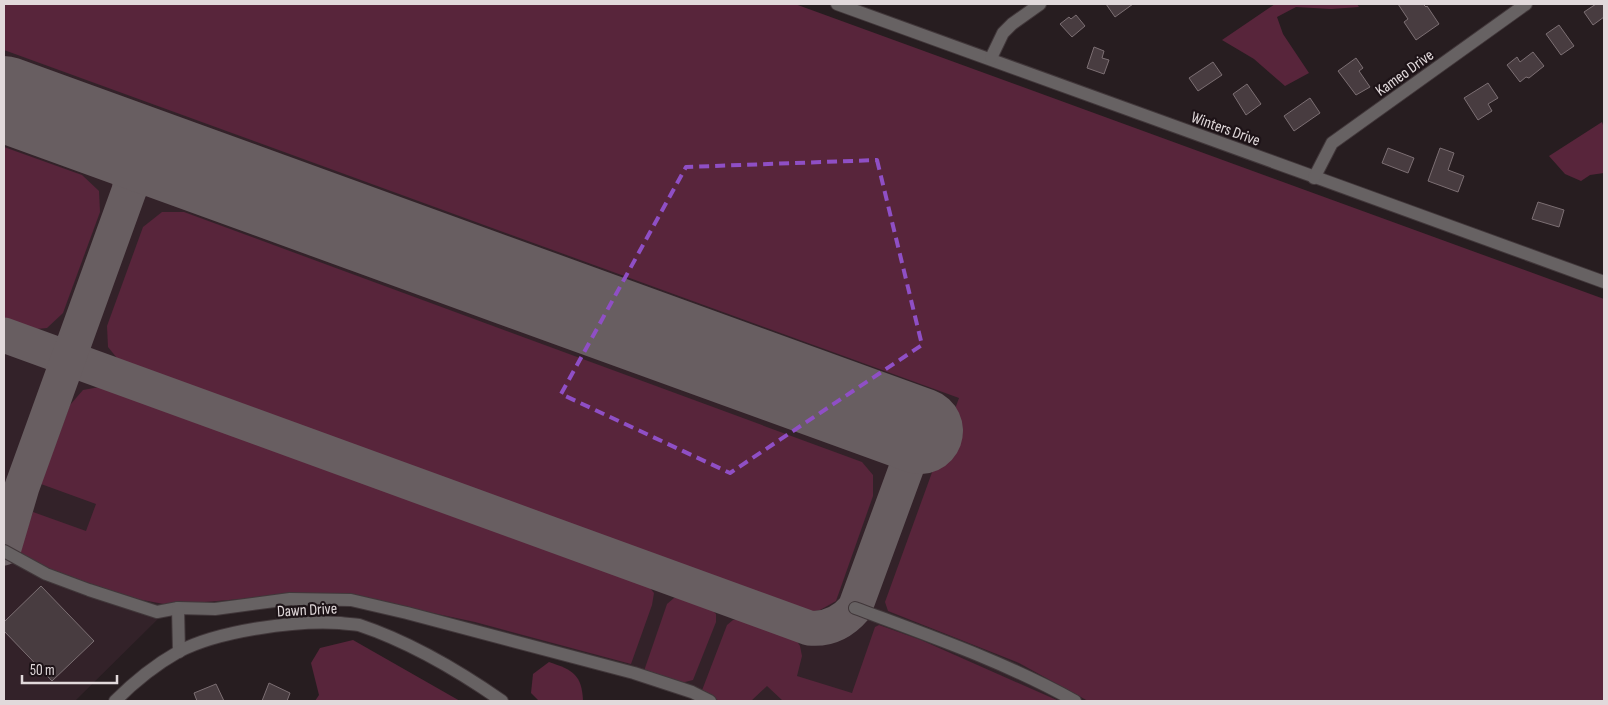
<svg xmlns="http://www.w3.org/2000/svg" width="1608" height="705" font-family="'Sofia Sans Condensed',sans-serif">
<rect width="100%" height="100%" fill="#271d20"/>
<polygon fill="#332229" points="4,4 322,4 1604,701 707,701 362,590 160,617 75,701 4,701"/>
<g fill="#58253b">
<polygon points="4,4 795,4 1604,299 1604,701 1088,701 1019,663 888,611 885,602 959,398 4,50"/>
<polygon points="1275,4 1357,4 1359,7 1331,9 1296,7 1277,17 1283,34 1309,73 1285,86 1254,59 1222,40"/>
<polygon points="1602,122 1604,128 1604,173 1590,175 1581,181 1565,174 1549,156"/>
<polygon points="4,147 82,175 99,191 100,212 63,313 47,328 26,330 4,322"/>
<polygon points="162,212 184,212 862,462 873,475 873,496 836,601 820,610 798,613 121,363 108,347 107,326 143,227"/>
<polygon points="105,386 646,583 654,593 652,605 631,664 475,622 367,599 302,594 169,605 132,598 51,570 19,553 33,512 86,531 96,504 41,484 70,405 83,390"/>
<polygon points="685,596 707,605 716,614 716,622 693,680 677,684 644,671 667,604 674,598"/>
<polygon points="745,618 794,636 800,646 802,656 797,676 852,693 875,627 879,625 921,640 1059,701 783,701 767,686 751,701 720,701 701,693 727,625 733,620"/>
<polygon points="353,640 460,701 315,701 319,695 311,663 320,648"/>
<path d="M549,662C573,670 582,675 583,701H539L531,693L533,674Z"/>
</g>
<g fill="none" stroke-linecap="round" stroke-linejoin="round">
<g stroke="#685e61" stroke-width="35">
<path d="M99,133C112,148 132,167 130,188"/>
<path d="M4,335L809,628C828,630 843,622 855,608L920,431"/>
<path d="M4,548L22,487L130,188C142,170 162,165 182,163"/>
</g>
<polyline stroke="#685e61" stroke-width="86" points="4,99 920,431"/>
</g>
<g fill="#483c40" stroke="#7c6f73">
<polygon points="1106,4 1133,4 1115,17"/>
<polygon points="1398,4 1423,4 1426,7 1427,6 1439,24 1416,40 1404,22 1408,19"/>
<polygon points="1596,4 1604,4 1604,17 1593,25 1584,12"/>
<polygon points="1076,15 1085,26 1072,37 1060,24 1069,17 1071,19"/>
<polygon points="1559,25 1574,46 1561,55 1546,34"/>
<polygon points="1094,47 1104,51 1102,58 1109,60 1104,74 1087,68"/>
<polygon points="1533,52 1544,66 1529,78 1526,77 1520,82 1507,65 1517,57 1520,62"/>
<polygon points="1356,58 1363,68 1359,71 1370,87 1356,95 1338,71"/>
<polygon points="1213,62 1222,75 1198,91 1189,78"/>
<polygon points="1488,83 1498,98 1488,104 1492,111 1478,120 1464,98"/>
<polygon points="1247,84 1261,104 1246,115 1233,94"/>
<polygon points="1310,98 1320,113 1294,131 1284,116"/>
<polygon points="1388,148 1414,158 1408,173 1382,163"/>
<polygon points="1440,148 1454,153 1448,170 1464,176 1458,192 1428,181"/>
<polygon points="1538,202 1564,210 1559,227 1532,219"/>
<polygon points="41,586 94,641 52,681 4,631 4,622"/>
<polygon points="269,683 290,693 287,701 262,701"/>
<polygon points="216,684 224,701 197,701 194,693"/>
</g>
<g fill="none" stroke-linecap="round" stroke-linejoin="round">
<g stroke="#41373a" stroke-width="14">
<g id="minor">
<path d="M837,4C1094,95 1348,190 1604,282"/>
<polyline points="991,58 1003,33 1012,24 1040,4"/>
<polyline points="1314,178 1332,143 1526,4"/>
<polyline points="4,551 46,574 89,590 157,612 178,608 215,609 290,599 351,600 407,613 634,673 692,692 710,701"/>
<polyline points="178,608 179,652"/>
<path d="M855,608C930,636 1005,662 1075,701"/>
<path d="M115,701C133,683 155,665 178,652C217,631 296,620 340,623C346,624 353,624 359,625C410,642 459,671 502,701"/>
</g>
</g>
<use href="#minor" stroke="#676263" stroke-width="12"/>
</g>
<path fill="none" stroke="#8f4fc5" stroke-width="4" stroke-dasharray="10 6" stroke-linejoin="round" d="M877,160L922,345L730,473L561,394L686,167Z"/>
<g text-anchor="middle" stroke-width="4.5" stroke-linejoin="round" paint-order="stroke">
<g font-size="16" fill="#e1d9db" stroke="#1d1317">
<text transform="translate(1404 72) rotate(-36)" y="6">Kameo Drive</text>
<text transform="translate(1226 128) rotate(20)" y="6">Winters Drive</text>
<text transform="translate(307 609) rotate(-3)" y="6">Dawn Drive</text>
</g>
</g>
<rect width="1608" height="705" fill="none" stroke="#e1d9db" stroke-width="10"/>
<path d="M22 675v8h95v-8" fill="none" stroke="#e1d9db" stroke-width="2.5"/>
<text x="30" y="675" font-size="15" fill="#e1d9db" stroke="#1d1317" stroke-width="4" paint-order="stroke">50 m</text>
</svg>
